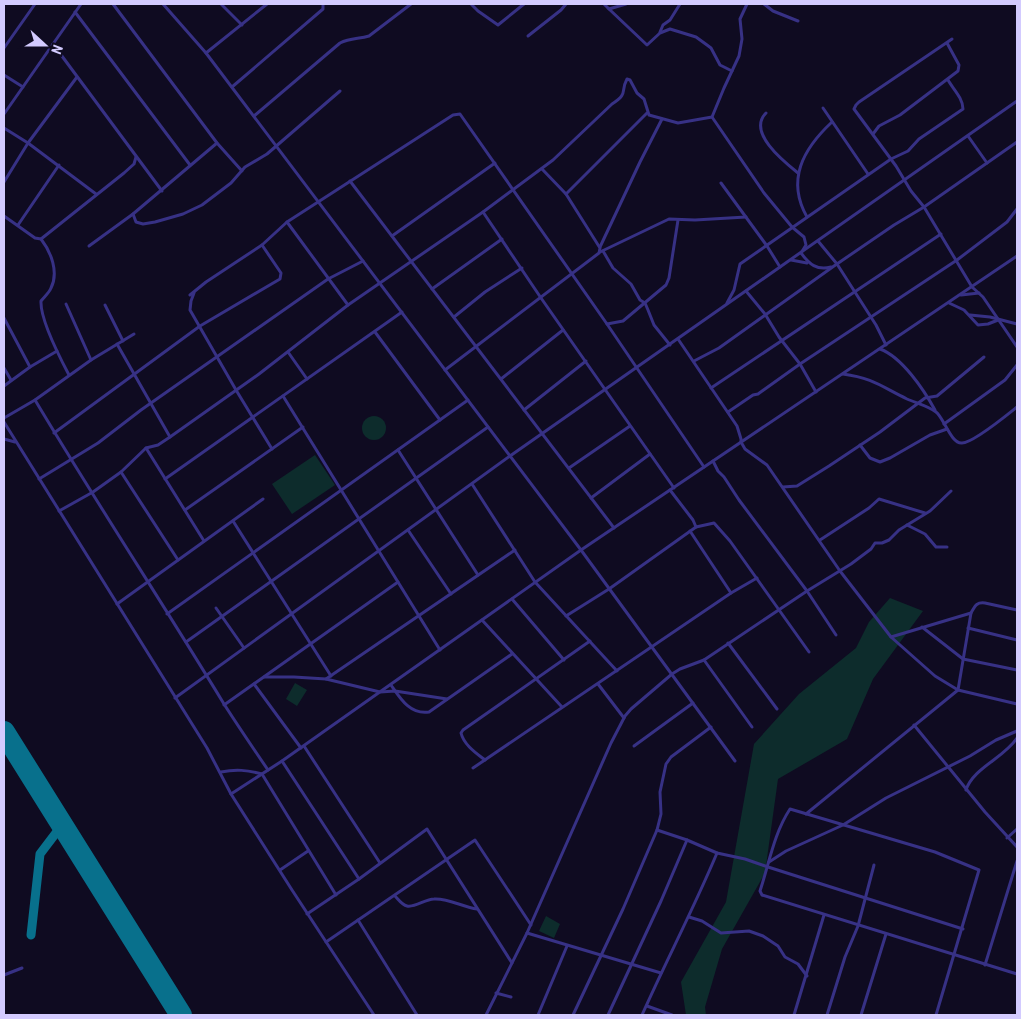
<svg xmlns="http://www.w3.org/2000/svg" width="1021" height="1019" font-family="'Roboto Condensed',sans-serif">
<rect width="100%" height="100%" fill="#0f0b21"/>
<g fill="#0d2c2c">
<circle cx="374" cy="428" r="12"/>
<polygon points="315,455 335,485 292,514 272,484"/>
<polygon points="890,598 923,611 873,679 847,739 778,779 765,873 722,949 705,1007 706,1015 686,1015 681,982 726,902 754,744 799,694 856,648 869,622"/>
<polygon points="295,683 307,690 297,706 286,699"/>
<polygon points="546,916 560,924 554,938 539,931"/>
</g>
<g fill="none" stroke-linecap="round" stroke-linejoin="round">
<polyline stroke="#08708c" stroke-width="9" points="31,935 40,854 62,825"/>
<polyline stroke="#08708c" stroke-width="22" points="4,732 181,1015"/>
<g stroke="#373185" stroke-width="3">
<polyline points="113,4 217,143 242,171"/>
<polyline points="163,4 206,53 581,550 735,761"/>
<polyline points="221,4 242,25"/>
<polyline points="471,4 478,11 498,25 524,4"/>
<polyline points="604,4 609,9 626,4"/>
<path d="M747,4L740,19L742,39L739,56L724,88L712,117L764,193L792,227L804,237L806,245L801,253C809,264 817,271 831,267"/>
<polyline points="764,4 773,11 798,21"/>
<polyline points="609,9 647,45 660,33 670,29 696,37 707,45 711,48 720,65 732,71"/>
<polyline points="75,12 190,165"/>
<polyline points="660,32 663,25 670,20 680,4"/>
<polyline points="528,36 561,10 566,4"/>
<polyline points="952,39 859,102 856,105 854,109 896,166 911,191 924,207 972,287 983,297 1017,347"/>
<polyline points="53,44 162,191"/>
<polyline points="4,48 35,4"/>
<polyline points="206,53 267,4"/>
<polyline points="4,75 23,87"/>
<polyline points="232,87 323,9 323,4"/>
<polyline points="823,108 868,174"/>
<path d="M766,113C747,132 783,161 798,173"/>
<polyline points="4,114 81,4"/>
<path d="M254,116L340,43C350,38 359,39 369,36L411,4"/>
<polyline points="4,128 28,143 96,194"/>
<polyline points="873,134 879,126 900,115 958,71 959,65 947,43"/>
<polyline points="968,136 987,163"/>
<polyline points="350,181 614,528"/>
<polyline points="4,182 28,143 77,77"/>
<polyline points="721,183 767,246 780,267"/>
<polyline points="566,194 647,113"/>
<polyline points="483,212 541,298 674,488"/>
<polyline points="133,214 136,222 143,224 155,222 183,214 202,205 231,183 245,167 267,154 340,91"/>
<polyline points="4,216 35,238 41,239 124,173 134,164 136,157"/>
<path d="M807,217C786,180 803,149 832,122"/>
<polyline points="287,222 348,305"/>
<polyline points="18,225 59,165"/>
<polyline points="392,236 495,163"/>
<path d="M41,239C51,252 59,272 51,288C49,293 44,297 41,301C40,319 60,358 69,375"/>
<polyline points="818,241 837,264 876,325 886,345"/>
<polyline points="89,246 133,214 217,143"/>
<polyline points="600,247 640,162 662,119"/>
<polyline points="603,251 613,268 631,284 640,300 645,303 648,310 654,325 670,345"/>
<polyline points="600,252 669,219 695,220 746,217"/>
<polyline points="791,260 807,263"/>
<polyline points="432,289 502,239"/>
<polyline points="746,291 765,314 779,337 800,364 816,392"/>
<polyline points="194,293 191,301 190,310 236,390 272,449"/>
<polyline points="190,295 206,282 262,245 287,222 453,115 460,114 607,324 704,467"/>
<polyline points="961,295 979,293"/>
<path d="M727,303L734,290L740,264L891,159L908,151L919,139L963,109C963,98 953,89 948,80"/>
<polyline points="949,303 964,310 978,325 988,324 998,320"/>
<polyline points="66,304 91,360"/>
<polyline points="105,305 123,341"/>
<polyline points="970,315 990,317 1017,324"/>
<polyline points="454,317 485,292 522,268"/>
<polyline points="4,318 30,367"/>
<polyline points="607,324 623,321 666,285 669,278 678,220"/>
<polyline points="375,332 440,420"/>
<polyline points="678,339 737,426 741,439 741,442 745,449 767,465 840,571 891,637 935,676 958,690 1017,704"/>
<polyline points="117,344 170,437"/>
<path d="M880,349C902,357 924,390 935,410"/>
<polyline points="288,352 307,379"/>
<polyline points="694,361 719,348 834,266 894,225 924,207 1017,142"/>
<polyline points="4,368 11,380"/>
<polyline points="445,370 599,253 600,248 566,194 542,169"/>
<path d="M843,374C873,378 882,387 907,399C916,403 928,406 936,412C944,418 951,444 962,443C973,443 1007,415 1017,407"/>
<polyline points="501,379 563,330"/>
<polyline points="4,386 30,367 57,351"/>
<polyline points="711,388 941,234"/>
<polyline points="283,396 440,650"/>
<path d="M35,400C96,502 162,602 224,704C238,726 253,748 268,770"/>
<polyline points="524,410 586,361"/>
<polyline points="728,412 753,395 758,394 800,364 957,260 1007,222 1017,209"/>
<polyline points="4,418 35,400 91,360 134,334"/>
<polyline points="4,422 207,748 231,794 292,890 374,1015"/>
<polyline points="944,424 1005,380 1017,365"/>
<polyline points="54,433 200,326 280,279 281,273 262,245"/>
<polyline points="4,439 15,442"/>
<polyline points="860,445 870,458 880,462 890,458 930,435 947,429"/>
<polyline points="146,448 204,541"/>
<polyline points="398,450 478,575"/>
<polyline points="713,461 718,471 724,477 739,500 807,591 836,635"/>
<polyline points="569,468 630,426"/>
<polyline points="121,472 178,560"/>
<polyline points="39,479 98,443 141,410 328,279 363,261"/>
<polyline points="165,479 402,312"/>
<polyline points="472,484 535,582 617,671"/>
<polyline points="783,487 797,486 829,466 880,432 925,398 937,396 984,357"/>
<polyline points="670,490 693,520 696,527"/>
<polyline points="591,498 650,454"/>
<polyline points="185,510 303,427"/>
<path d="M59,511L93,492L121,472L146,448L158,445L170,437L259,374L348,305L483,212L553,160L612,104C629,93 620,92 627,79L630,80L637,93L644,99L649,115L678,123L712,117"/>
<polyline points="233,521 331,676"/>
<polyline points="907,525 925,534 936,547 947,547"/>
<polyline points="408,530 451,594"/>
<polyline points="690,531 731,593"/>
<polyline points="820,540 869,508 879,499 925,513"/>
<polyline points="512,599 564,660"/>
<polyline points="117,604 263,499"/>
<polyline points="216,608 244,648"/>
<polyline points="167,614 468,400"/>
<polyline points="566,616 609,589 696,527 714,523 730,541 809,652"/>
<polyline points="482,620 562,707"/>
<polyline points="922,627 963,659 1017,670"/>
<polyline points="968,628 1017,640"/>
<polyline points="891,637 971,613"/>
<polyline points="186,642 488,427"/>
<polyline points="728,643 777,709"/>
<polyline points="704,660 752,727"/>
<polyline points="264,677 294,677 326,679 380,692 395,691 447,699"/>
<polyline points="326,679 515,550"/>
<polyline points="254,684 301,748"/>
<polyline points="598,684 624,718"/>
<path d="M391,685C400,698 410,715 429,712L512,654"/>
<polyline points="175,698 510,456 1017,101"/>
<polyline points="224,705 398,582"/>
<polyline points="914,725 985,812 1017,847"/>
<polyline points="304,746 380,863"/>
<polyline points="634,746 693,703"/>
<path d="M485,760C476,753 464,745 461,733L463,730L590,641"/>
<polyline points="282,761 359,879"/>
<polyline points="473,768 731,593 757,578"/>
<path d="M221,772C236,769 247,770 262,774L336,895"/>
<path d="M966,790C973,768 1004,758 1017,738"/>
<polyline points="231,794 282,761 581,550 1017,256"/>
<path d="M806,814L958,690L971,613C975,606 976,602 985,603L1017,610"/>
<polyline points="657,830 687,840 717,853 745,859 768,867 963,929"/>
<polyline points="1007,838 1017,829"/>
<polyline points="769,862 786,851 843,825 886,798 970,756 996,740 1017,731"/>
<polyline points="280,870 308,851"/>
<path d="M395,896C398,899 402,905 407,906C415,908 425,899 434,899C448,898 463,907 477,909"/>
<polyline points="307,914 359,879 427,829 512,963"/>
<polyline points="689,917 702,921 721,933 749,931 763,936 778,946 785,957 798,964 807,976"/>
<polyline points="358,920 417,1015"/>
<polyline points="527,933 661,973"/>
<polyline points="326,942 475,840 531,925"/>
<polyline points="985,965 1017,861"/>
<polyline points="4,975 22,968"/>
<polyline points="496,993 511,997"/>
<polyline points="647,1006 672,1015"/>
<polyline points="486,1015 527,933 611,743 625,716 631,709 672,674 680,669 704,660 807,591 851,564 871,549 875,543 882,543 889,540 899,530 930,511 951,491"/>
<polyline points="538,1015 567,946"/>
<polyline points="573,1015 623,909 657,830 661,814 660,792 666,764 671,757 711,727"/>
<polyline points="608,1015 661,901 687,840"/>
<path d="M642,1015C666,961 694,908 717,853"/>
<polyline points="794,1015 824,915"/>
<polyline points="827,1015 845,957 858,926 874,865"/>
<polyline points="861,1015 886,934"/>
<path d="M936,1015L979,870L935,852L790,809C774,833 769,864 760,891L762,895C847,922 932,948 1017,974"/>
</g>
</g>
<rect width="1021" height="1019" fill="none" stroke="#d3cbff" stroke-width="10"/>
<g transform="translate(45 45) rotate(111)" stroke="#0f0b21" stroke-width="4" paint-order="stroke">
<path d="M0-4L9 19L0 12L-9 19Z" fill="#d3cbff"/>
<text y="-8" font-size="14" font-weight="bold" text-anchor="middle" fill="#d3cbff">N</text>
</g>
</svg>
